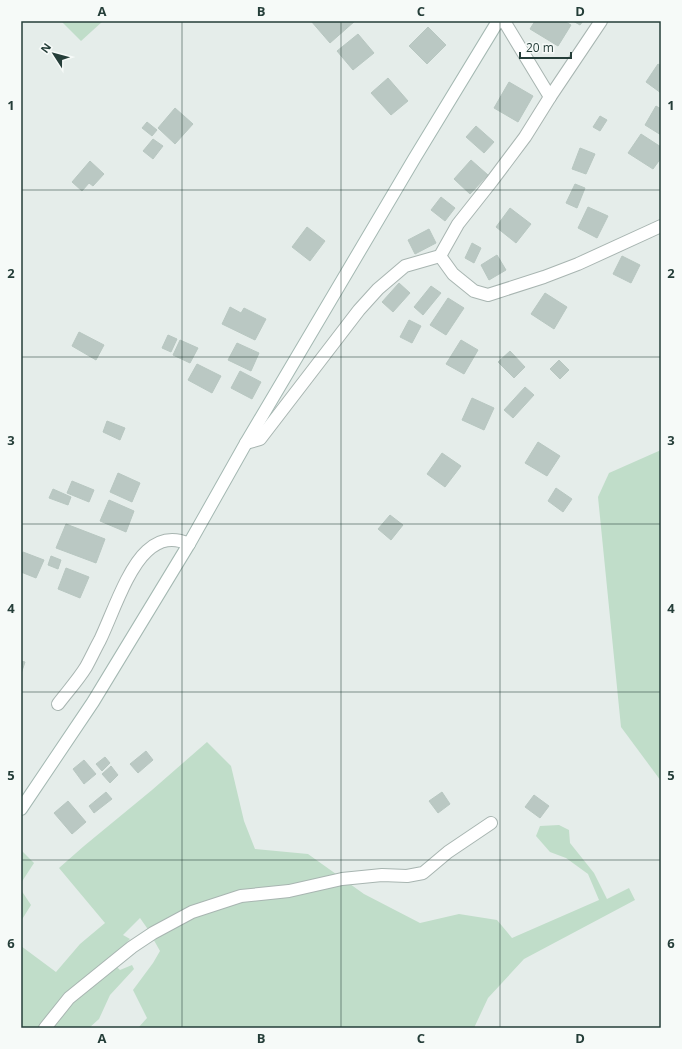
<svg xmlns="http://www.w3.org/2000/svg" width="682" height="1049" font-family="'Open Sans',sans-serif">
<rect width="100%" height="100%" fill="#e5edea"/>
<g fill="#c0ddc9">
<polygon points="61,21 103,21 81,41"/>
<polygon points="661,450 661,781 621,727 598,497 609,473"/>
<polygon points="207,742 231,766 244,821 255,849 308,854 364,894 420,923 459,914 497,920 512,938 599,900 588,874 566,858 550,852 536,836 540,826 559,825 569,830 570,843 594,873 607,899 629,888 635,900 524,959 488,998 474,1028 138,1028 147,1018 133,990 153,963 160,951 147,928 140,918 123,935 130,939 115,955 117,967 120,970 132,965 134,969 110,995 99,1019 89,1028 21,1028 21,946 56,972 80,944 105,923 59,868 84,846 152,790"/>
<polygon points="21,850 34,863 21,883"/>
<polygon points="21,890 31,905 21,921"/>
</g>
<g fill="#bac8c3" stroke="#b8c7c1">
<polygon points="311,21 355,21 330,43"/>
<polygon points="535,21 564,21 571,25 558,46 530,29"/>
<polygon points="573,21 583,21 580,25"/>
<polygon points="428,27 446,45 427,64 409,46"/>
<polygon points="358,34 374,53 353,70 337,51"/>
<polygon points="658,64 661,66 661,93 646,82"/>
<polygon points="388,78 408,101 391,115 371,93"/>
<polygon points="509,82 533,96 518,122 494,108"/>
<polygon points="656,106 661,109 661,135 645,125"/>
<polygon points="175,108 193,124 175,144 158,128"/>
<polygon points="600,116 607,120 600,131 593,127"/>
<polygon points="147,122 157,130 152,136 142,128"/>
<polygon points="476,126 494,142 484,153 466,137"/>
<polygon points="641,134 661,147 661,158 653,169 628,153"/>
<polygon points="153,139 163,146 153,159 143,151"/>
<polygon points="580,148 595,154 586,174 572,169"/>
<polygon points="471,160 488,175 470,194 454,179"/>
<polygon points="90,161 104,174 93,186 89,183 82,191 72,182"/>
<polygon points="575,184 585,188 577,208 566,203"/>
<polygon points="441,197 455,208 445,221 431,210"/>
<polygon points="588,207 608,216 597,238 578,228"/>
<polygon points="510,208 531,224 516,243 496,227"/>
<polygon points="307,227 325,241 310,261 292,247"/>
<polygon points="429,229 436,243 415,254 408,240"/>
<polygon points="472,243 481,248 474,263 465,258"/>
<polygon points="497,255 506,270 489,280 481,265"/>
<polygon points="622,256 640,265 631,283 613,274"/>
<polygon points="399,283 410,293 393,312 382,302"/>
<polygon points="431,286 441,293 423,315 414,307"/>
<polygon points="545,293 567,307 554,329 531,314"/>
<polygon points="448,298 464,308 446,335 430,325"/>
<polygon points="230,307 241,313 244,308 266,319 255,340 222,324"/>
<polygon points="409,320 421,326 412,343 400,337"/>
<polygon points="79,332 104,345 96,360 72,346"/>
<polygon points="168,335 177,339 171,352 162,348"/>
<polygon points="180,340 198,348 190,363 173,355"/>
<polygon points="461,340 478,350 464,374 446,364"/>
<polygon points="237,343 259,353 251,371 228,360"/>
<polygon points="510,351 525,367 514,378 498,362"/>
<polygon points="559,360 569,370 560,379 550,369"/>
<polygon points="197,364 221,376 212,393 188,380"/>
<polygon points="240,371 261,382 252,399 231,388"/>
<polygon points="525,387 534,395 513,418 504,410"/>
<polygon points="472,398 494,408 484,430 462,420"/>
<polygon points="107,421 125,428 120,440 103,432"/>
<polygon points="538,442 560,456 547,476 525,463"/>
<polygon points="442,453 461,466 445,487 427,474"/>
<polygon points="118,473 140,483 132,502 110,492"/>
<polygon points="72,481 94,490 89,502 67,493"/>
<polygon points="556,488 572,499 563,512 548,501"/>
<polygon points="53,489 71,497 68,505 49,498"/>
<polygon points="109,500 134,511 126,532 100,521"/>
<polygon points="390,515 403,525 391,540 378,529"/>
<polygon points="66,524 105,539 96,563 56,548"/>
<polygon points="23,552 44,560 36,578 21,572 21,557"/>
<polygon points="51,556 61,560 58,569 48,565"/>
<polygon points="66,568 89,577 80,598 58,589"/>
<polygon points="21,661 25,662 21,674"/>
<polygon points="146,751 153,760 138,773 130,764"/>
<polygon points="105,757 110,763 102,771 96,764"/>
<polygon points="84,760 96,774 84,784 73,769"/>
<polygon points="111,766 118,775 110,783 102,774"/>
<polygon points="106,792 112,799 94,813 89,806"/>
<polygon points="442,792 450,804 438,813 429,801"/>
<polygon points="534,795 549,806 540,818 525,807"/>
<polygon points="68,801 86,822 72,834 54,813"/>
</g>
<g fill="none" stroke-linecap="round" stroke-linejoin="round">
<g stroke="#a8b5b1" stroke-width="14">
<g id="street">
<polyline points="504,21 550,97"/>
<polyline points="440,256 453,274 474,291 488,295 544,277 578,264 661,226"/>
<polyline points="246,443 260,439 359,310 378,289 405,266 440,256 458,224 492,181 525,137 550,97 601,21"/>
<path d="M58,704C67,692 78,680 86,667C91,658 95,649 100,640C112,615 127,569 147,551C160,539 173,537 189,544"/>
<polyline points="45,1028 69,998 132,947 153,933 192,912 241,896 289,891 342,879 382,875 407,876 423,873 448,852 491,823"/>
</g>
</g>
<g stroke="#a4b8b2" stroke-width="14">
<polyline id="secondary" points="21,809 93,702 189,544 246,443 414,159 498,21"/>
</g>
<use href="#street" stroke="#fff" stroke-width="12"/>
<use href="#secondary" stroke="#fff" stroke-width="12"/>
</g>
<path fill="none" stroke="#253e39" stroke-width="1" stroke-opacity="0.55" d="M182,21V1028M341,21V1028M500,21V1028M21,190H661M21,357H661M21,524H661M21,692H661M21,860H661"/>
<rect width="682" height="1049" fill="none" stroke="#f6faf8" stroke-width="44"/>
<g transform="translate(54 54) rotate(306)" stroke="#f6faf8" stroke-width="3" paint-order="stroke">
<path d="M0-3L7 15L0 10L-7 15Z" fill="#253e39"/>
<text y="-6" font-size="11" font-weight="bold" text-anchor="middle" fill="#253e39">N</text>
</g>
<path d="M520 52v6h51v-6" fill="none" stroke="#253e39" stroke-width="2"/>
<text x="526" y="52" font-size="12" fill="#253e39" stroke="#f6faf8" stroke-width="3" paint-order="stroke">20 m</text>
<rect x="22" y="22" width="638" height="1005" fill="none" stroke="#253e39" stroke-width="1.5"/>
<g font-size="13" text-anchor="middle" font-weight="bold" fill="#253e39">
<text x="102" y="16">A</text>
<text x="261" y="16">B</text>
<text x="421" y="16">C</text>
<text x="580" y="16">D</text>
<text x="11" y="110">1</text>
<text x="671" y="110">1</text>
<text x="11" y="278">2</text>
<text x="671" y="278">2</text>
<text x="11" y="445">3</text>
<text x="671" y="445">3</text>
<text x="11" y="613">4</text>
<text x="671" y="613">4</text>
<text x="11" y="780">5</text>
<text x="671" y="780">5</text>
<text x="11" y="948">6</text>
<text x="671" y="948">6</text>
<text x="102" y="1043">A</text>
<text x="261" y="1043">B</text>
<text x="421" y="1043">C</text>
<text x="580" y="1043">D</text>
</g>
</svg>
